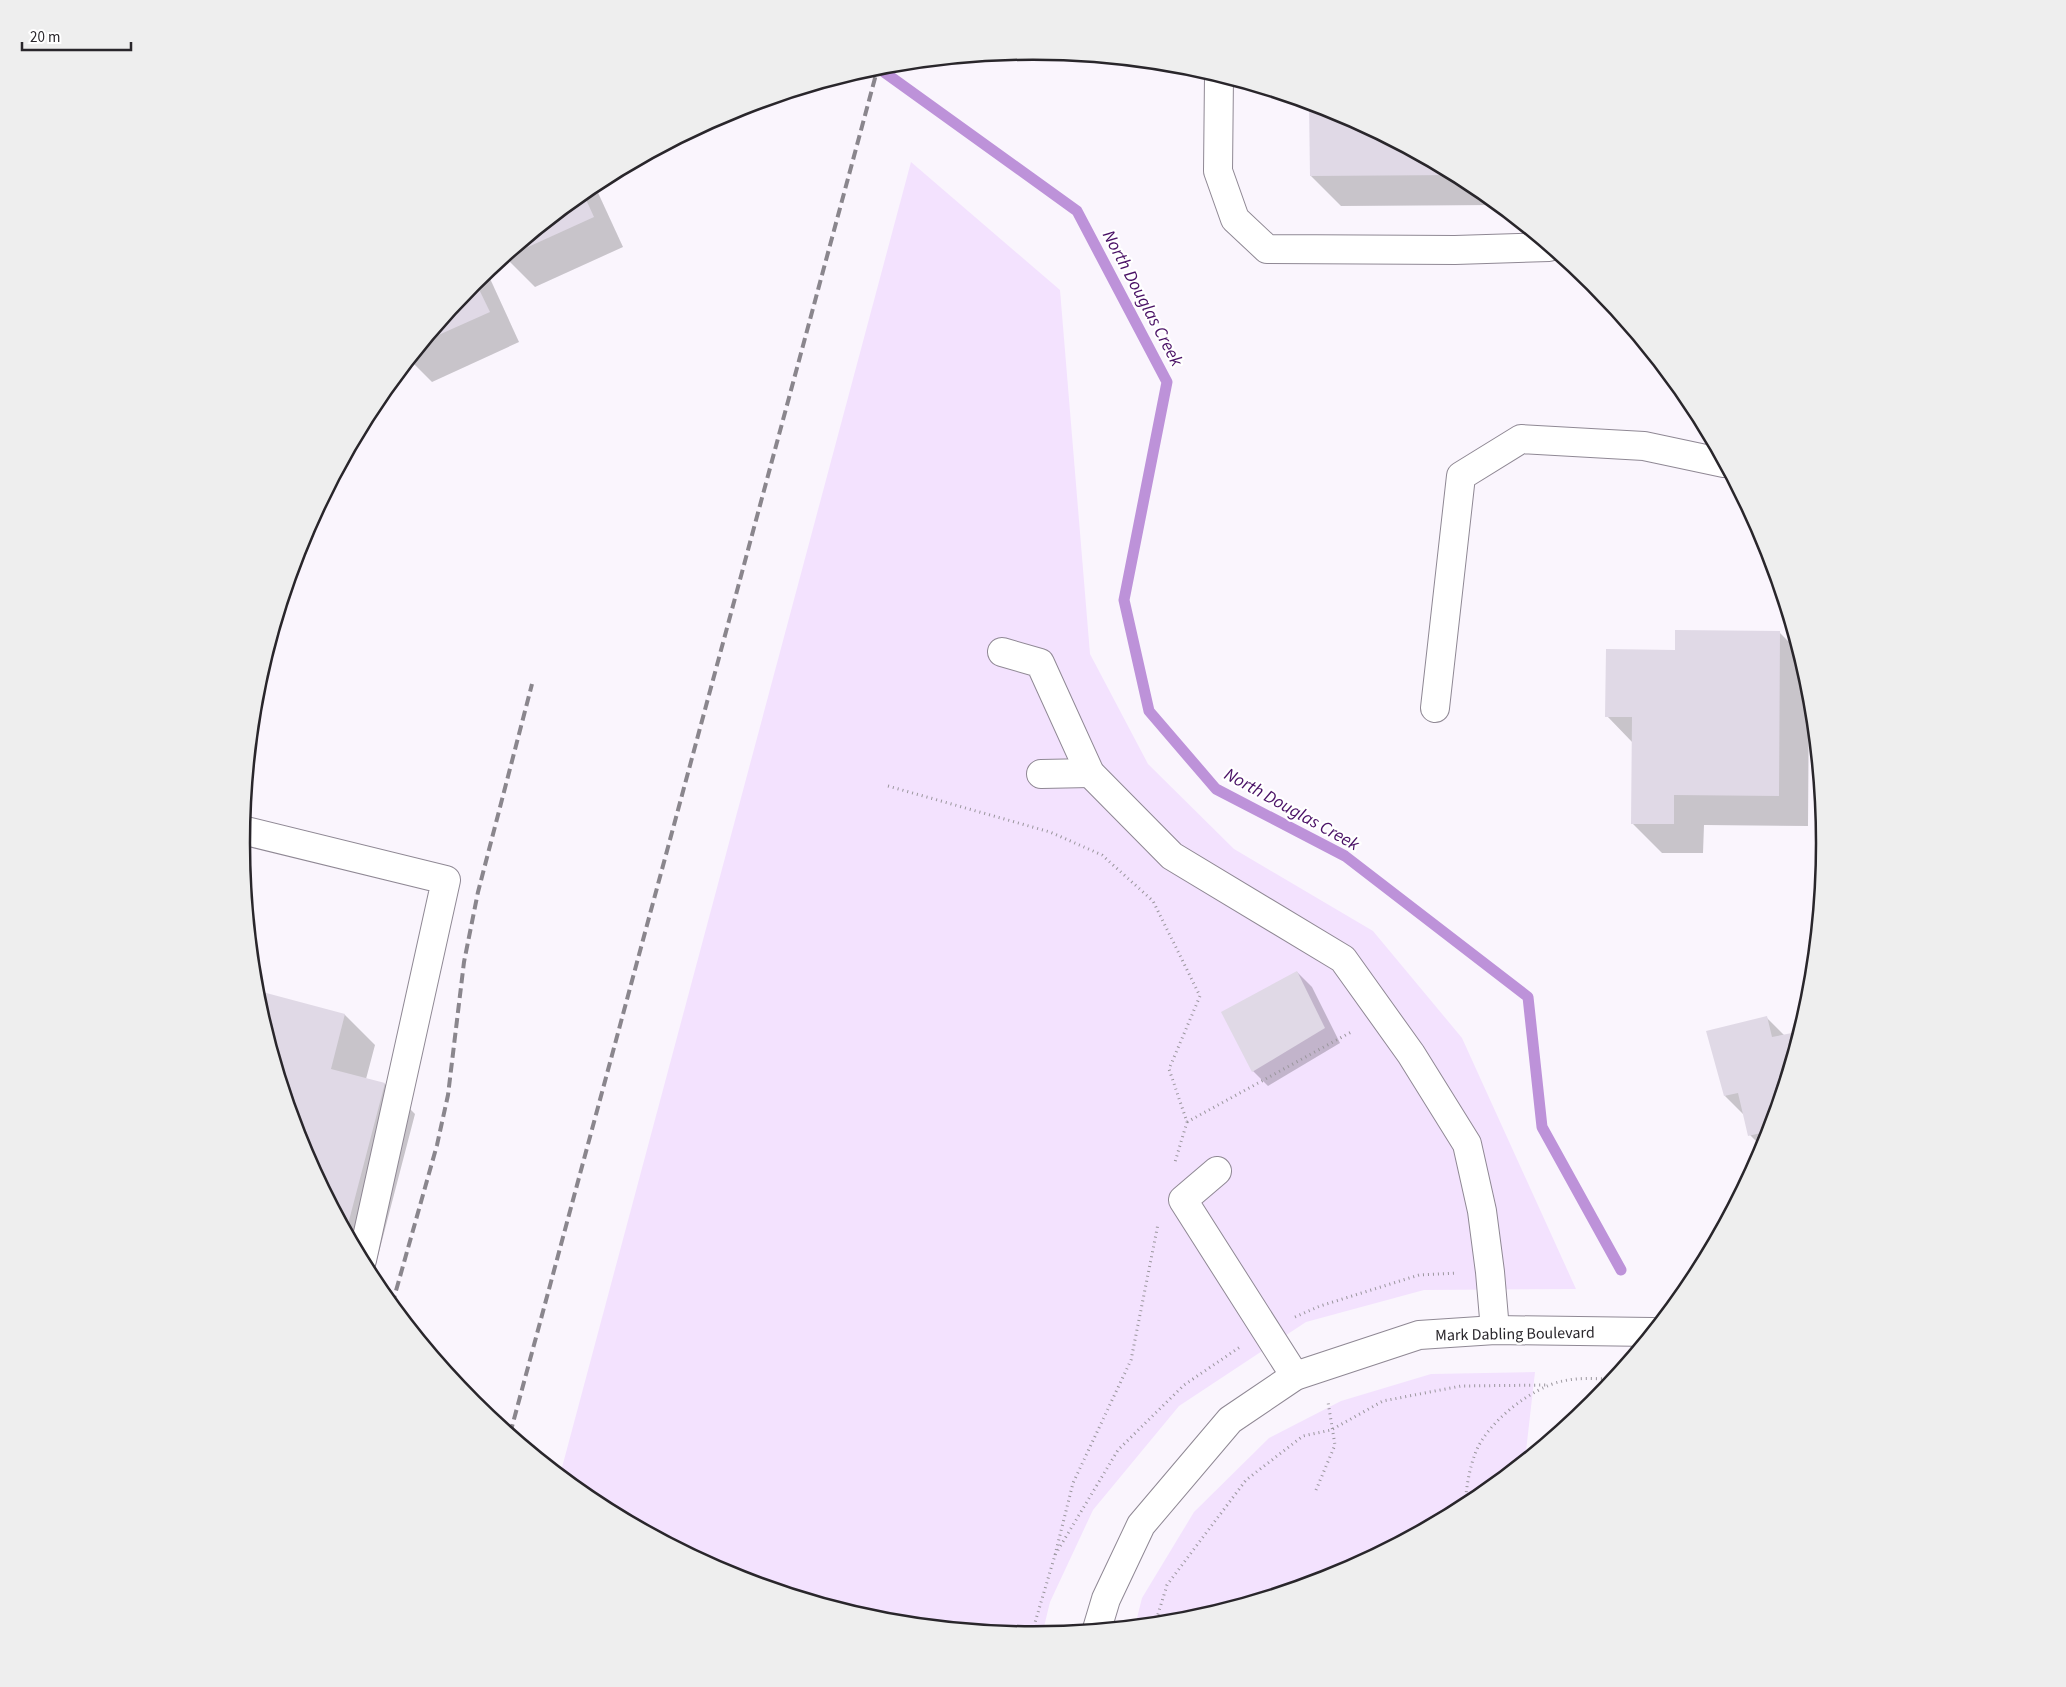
<svg xmlns="http://www.w3.org/2000/svg" width="2066" height="1687" font-family="'Source Sans 3',sans-serif">
<rect width="100%" height="100%" fill="#faf5fd"/>
<g fill="#f3e2fe">
<polygon points="911,162 1060,290 1090,654 1148,764 1234,849 1373,931 1462,1038 1576,1289 1424,1290 1306,1322 1179,1406 1093,1510 1050,1602 1042,1635 1033,1636 878,1620 730,1575 593,1502 560,1475"/>
<polygon points="1535,1372 1525,1460 1473,1502 1336,1576 1187,1621 1135,1626 1142,1598 1194,1512 1269,1438 1341,1401 1431,1374"/>
</g>
<g fill="#0003">
<polygon points="1311,104 1336,112 1473,185 1498,205 1341,206 1311,176"/>
<polygon points="594,184 623,247 535,287 505,257"/>
<polygon points="487,272 519,342 432,382 410,360 473,283"/>
<polygon points="1779,632 1798,651 1809,687 1808,826 1704,825 1703,853 1662,853 1632,823 1633,743 1607,716 1676,651"/>
<polygon points="1297,972 1312,987 1340,1043 1268,1086 1253,1071"/>
<polygon points="255,991 345,1015 375,1045 366,1079 385,1084 415,1114 372,1279 301,1146"/>
<polygon points="1766,1017 1785,1036 1797,1033 1799,1035 1764,1149 1750,1135 1745,1116 1725,1096"/>
</g>
<g fill="none" stroke-linecap="round" stroke-linejoin="round">
<polyline stroke="#bd92d9" stroke-width="11" points="877,67 1077,211 1167,382 1124,600 1149,711 1216,789 1345,856 1528,997 1542,1127 1621,1270"/>
</g>
<g fill="#e0d9e6">
<polygon points="1309,103 1336,112 1456,175 1310,176"/>
<polygon points="583,193 594,217 506,257 506,256"/>
<polygon points="475,281 490,312 425,341 473,283"/>
<polygon points="1675,630 1780,631 1779,796 1674,795 1674,824 1631,824 1632,717 1605,717 1606,649 1675,650"/>
<polygon points="1297,971 1325,1028 1252,1072 1221,1012"/>
<polygon points="255,990 345,1014 331,1069 385,1083 346,1232 301,1146"/>
<polygon points="1767,1016 1772,1037 1797,1032 1799,1036 1770,1131 1748,1136 1738,1093 1724,1096 1706,1031"/>
</g>
<g fill="none" stroke-linecap="round" stroke-linejoin="round">
<g stroke="#8f8894" stroke-width="30">
<g id="minor">
<polyline points="1219,76 1218,171 1235,219 1267,249 1455,250 1549,247"/>
<polyline points="1002,652 1040,663 1090,773 1172,856 1343,959 1411,1054 1467,1144 1482,1211 1490,1272 1495,1330"/>
<polyline points="1435,708 1461,476 1521,439 1644,446 1724,463"/>
<polyline points="1041,774 1090,773"/>
<polyline points="242,830 446,880 362,1260"/>
<polyline points="1217,1171 1183,1200 1295,1376"/>
<polyline points="1097,1629 1106,1599 1141,1525 1230,1420 1295,1376 1419,1335 1495,1330 1652,1332"/>
</g>
</g>
<g stroke="#9a969d" stroke-width="3" stroke-dasharray="1 4" stroke-linecap="butt">
<polyline points="888,786 1050,832 1102,855 1153,901 1200,996 1169,1069 1187,1122 1175,1162"/>
<polyline points="1187,1122 1353,1031"/>
<polyline points="1295,1317 1320,1306 1419,1275 1457,1273"/>
<polyline points="1316,1490 1335,1445 1328,1402"/>
<path d="M1465,1507C1466,1489 1469,1470 1475,1454C1486,1423 1532,1387 1563,1381C1580,1377 1597,1379 1613,1379"/>
<polyline points="1055,1555 1073,1483 1131,1360 1158,1224"/>
<polyline points="1155,1624 1167,1585 1246,1480 1303,1436 1331,1430 1383,1401 1461,1386 1548,1385"/>
<polyline points="1031,1636 1055,1555 1118,1450 1184,1385 1240,1347"/>
</g>
<use href="#minor" stroke="#fff" stroke-width="28"/>
<g stroke="#8a868d" stroke-width="4" stroke-dasharray="10 5" stroke-linecap="butt">
<polyline points="392,1305 437,1145 448,1095 464,962 478,892 532,684"/>
<polyline points="510,1434 878,67"/>
</g>
</g>
<g text-anchor="middle" stroke-width="4.5" stroke-linejoin="round" paint-order="stroke">
<g font-size="16" fill="#29262b" stroke="#fff">
<text transform="translate(1515 1333) rotate(-1)" y="6">Mark Dabling Boulevard</text>
</g>
<g font-size="18" font-style="italic" fill="#491065" stroke="#fff">
<text transform="translate(1143 298) rotate(62)" y="6">North Douglas Creek</text>
<text transform="translate(1292 809) rotate(29)" y="6">North Douglas Creek</text>
</g>
</g>
<path d="M0 0H2066V1687H0ZM250 843a783 783 0 1 1 1566 0a783 783 0 1 1-1566 0Z" fill="#eee" fill-rule="evenodd"/>
<path fill="none" stroke="#29262b" stroke-width="2.5" d="M250 843a783 783 0 1 1 1566 0a783 783 0 1 1-1566 0Z"/>
<path d="M22 42v8h109v-8" fill="none" stroke="#29262b" stroke-width="2.5"/>
<text x="30" y="42" font-size="15" fill="#29262b" stroke="#ffffff" stroke-width="4" paint-order="stroke">20 m</text>
</svg>
